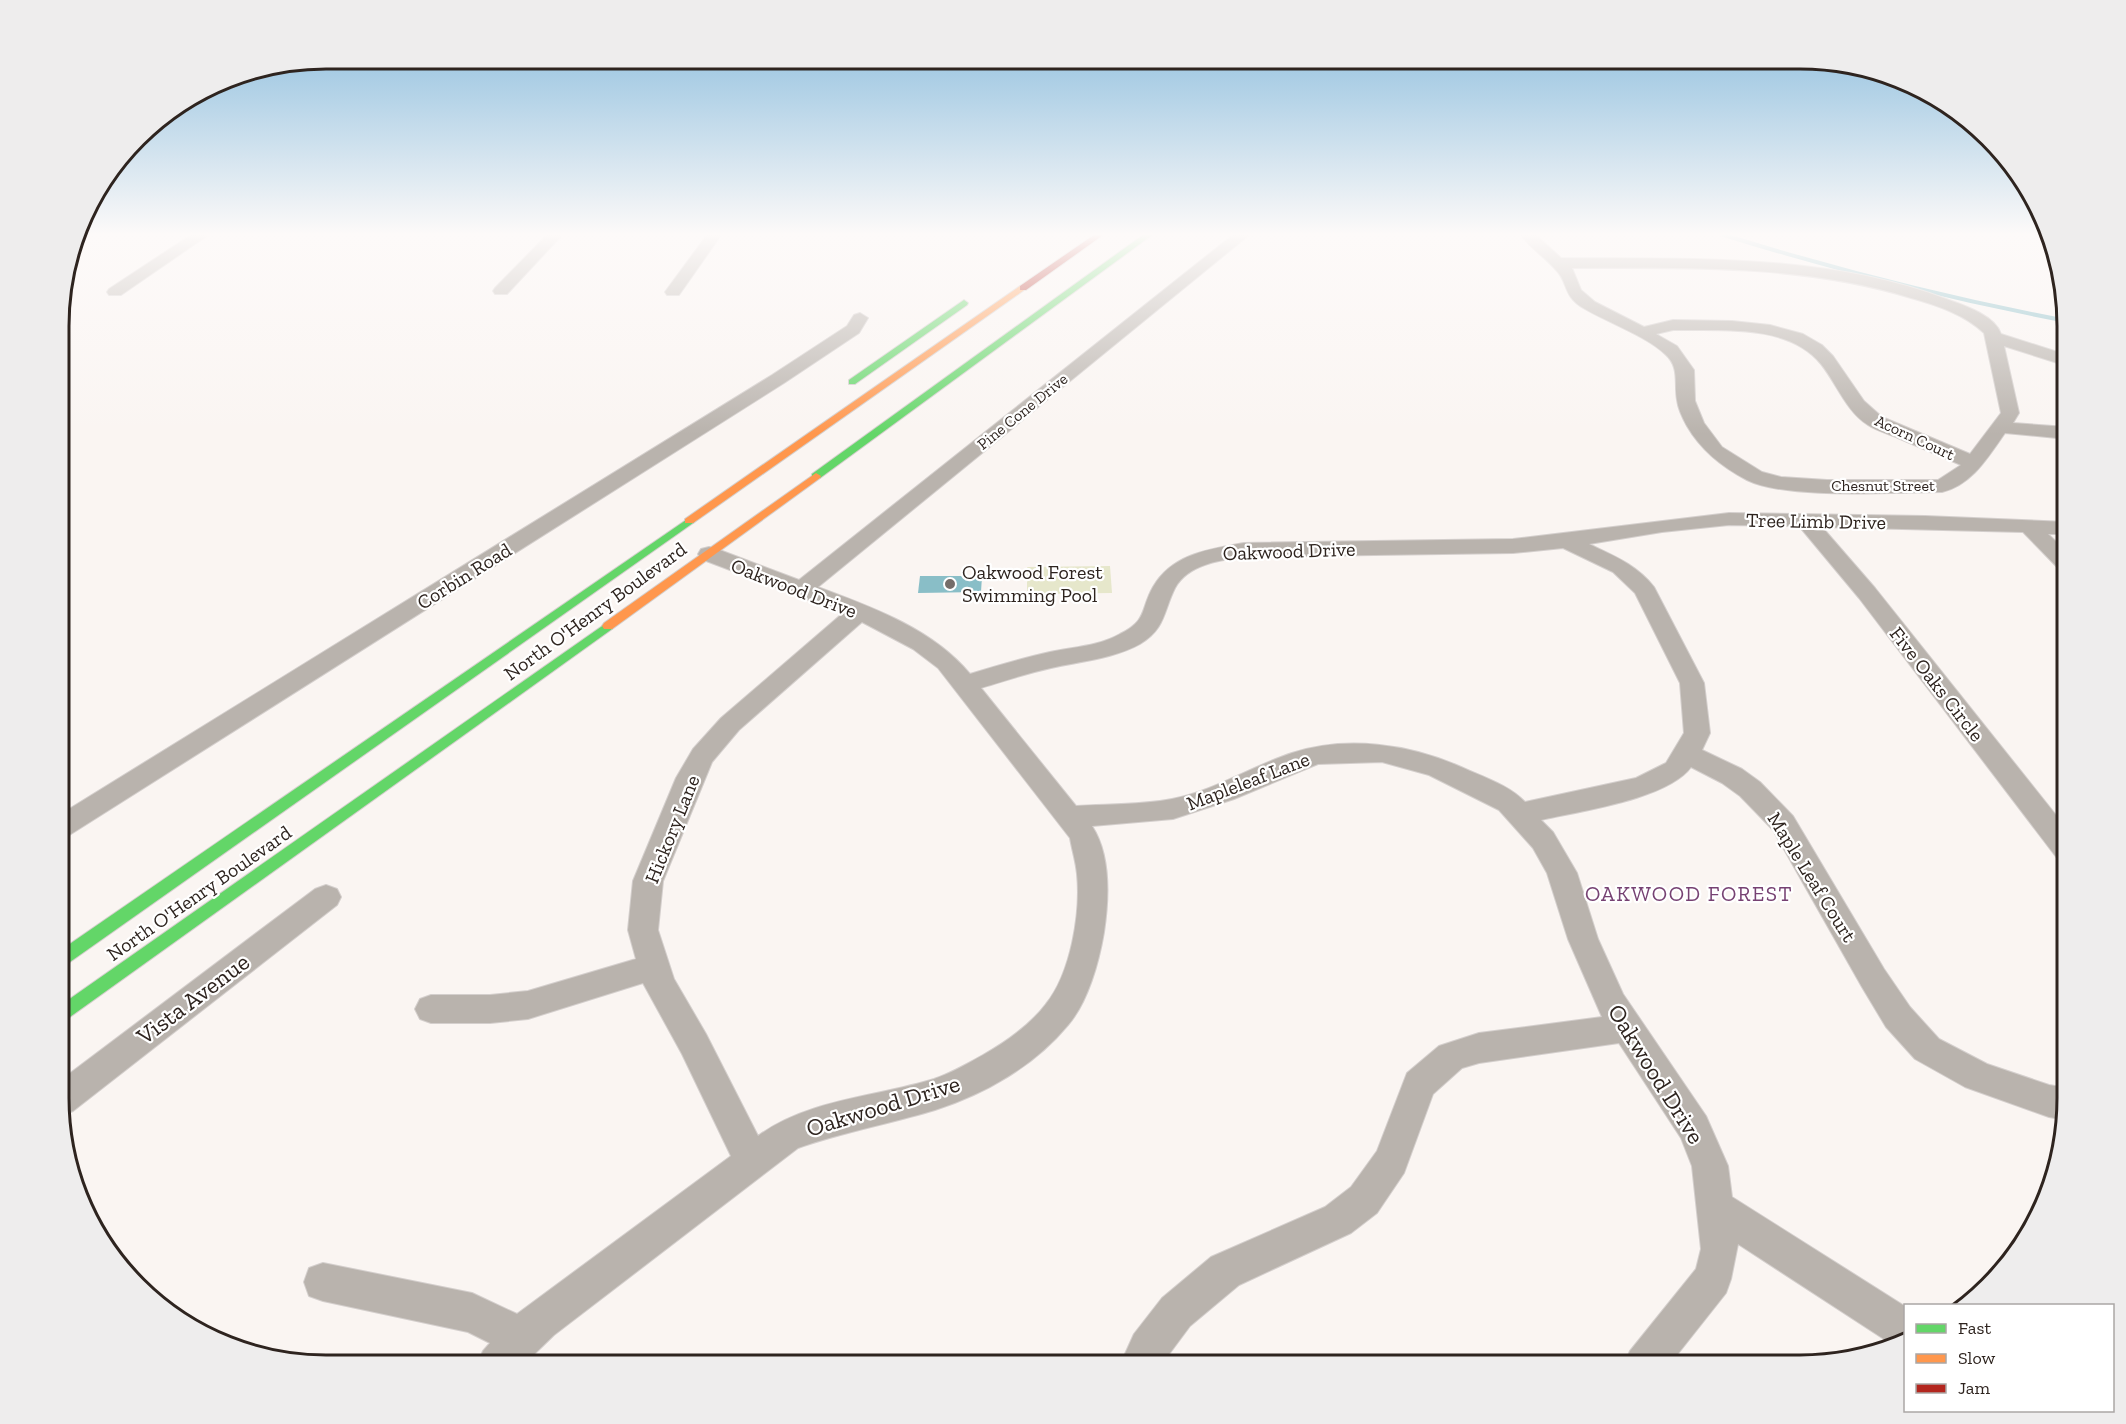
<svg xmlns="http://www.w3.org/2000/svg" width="2126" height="1424" font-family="'Zilla Slab',serif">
<rect width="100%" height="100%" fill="#faf5f2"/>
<polygon fill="#e6e7cb" points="1110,566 1112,593 1027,594 1027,567"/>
<polygon fill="#89bec7" points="920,576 982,576 981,592 918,593"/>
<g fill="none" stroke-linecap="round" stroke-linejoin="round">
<path stroke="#89bec7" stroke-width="4" d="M1724,235C1837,270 1951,299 2067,321"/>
<g stroke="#d4cfcd" stroke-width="2">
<g id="street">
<polygon points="191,235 208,235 121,295 109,295 107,292 109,289"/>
<polygon points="547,235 562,235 507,294 495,294 493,291 495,288"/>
<polygon points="707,235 721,235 679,295 667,295 665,292"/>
<path d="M1233,235H1249L818,587C872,607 933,629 970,674C996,666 1023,658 1050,652C1073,647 1099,646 1120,634C1148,620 1140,610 1153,587C1172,554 1209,549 1244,543L1513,539L1729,513L1925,516L2067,522V534H2048L2067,552V571L2059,569L2023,532L1822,527L1875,588L2067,829V861L2057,858L1859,598L1799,526L1729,525L1662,532L1589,544C1614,556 1637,565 1654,587L1704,683L1710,733L1702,750L1742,769L1760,782L1793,816L1884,969L1910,1007L1939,1039L1987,1064L2049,1085L2067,1088L2066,1120L2049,1117L1965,1087L1915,1059L1886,1027L1862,987L1773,830L1740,796L1722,783L1691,767C1668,799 1580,811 1541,820L1553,832L1577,873L1598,939L1623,994L1706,1116L1728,1166L1732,1197L1906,1307V1338L1890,1343L1738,1244L1731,1279L1726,1293L1669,1365H1624L1630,1351L1696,1269L1701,1249L1692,1166L1681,1138L1619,1043L1479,1063L1462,1068L1433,1094L1404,1173L1377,1213L1351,1233L1239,1285L1190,1326L1161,1365H1120L1134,1334L1162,1298L1211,1257L1325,1207L1351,1187L1377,1151L1407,1073L1439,1046L1479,1033L1602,1017L1568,939L1547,873L1533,848L1499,810L1429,775L1382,762L1318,764L1234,799L1173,819L1092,826C1111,855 1109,899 1104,932C1099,962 1088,1002 1068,1025C1034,1066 985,1094 935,1110C889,1124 843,1132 798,1148L554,1335L523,1365H477L483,1351L490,1343L468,1332L323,1301L309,1296L304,1282L309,1268L323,1263L472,1293L517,1314L731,1156L682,1054L643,983L528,1019L490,1023H431L420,1019L415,1009L420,999L431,995H490L528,991L636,959L628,930L633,881L676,778L693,749L721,718L843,613L701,559L698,554L701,549L709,547L717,549L799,580ZM1563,548L1613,572L1635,593L1680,683L1684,733L1666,763L1636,778L1525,802C1509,785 1483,777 1461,767C1410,744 1346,735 1292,753C1252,766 1214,791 1172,799C1141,805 1107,804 1076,806L981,688C1004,681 1028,673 1051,668C1081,661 1113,659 1140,644C1166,628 1163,612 1175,588C1188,564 1221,560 1244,557L1513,553ZM862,622L913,649L938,668L1070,838C1072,850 1076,862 1077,874C1081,912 1071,973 1046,1004C1030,1025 1006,1042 983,1055C967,1064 951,1073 934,1079C876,1097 808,1099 758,1136L706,1034L674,979L658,930L663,881L712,762L739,730Z"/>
<path d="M1521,235H1536L1561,258C1691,259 1826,253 1949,300C1966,306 1995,316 2001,334L2067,355V366L2004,346L2019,413L2013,423L2067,427V439L2005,433C1988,457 1972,485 1942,492C1893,492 1788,500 1747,480C1722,467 1701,450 1687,426C1683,419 1678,408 1677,400C1674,383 1680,367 1665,354C1646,336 1607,322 1585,309C1562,296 1569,283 1556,270C1545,257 1531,249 1521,235ZM1572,268C1685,268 1801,264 1911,298C1936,305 1964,314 1984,333L2001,413L1970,454L1882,417L1864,401L1833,356L1822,345L1803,334L1770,325L1732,321L1673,320L1644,327L1595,302L1581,290ZM1673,330C1719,331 1788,323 1821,364C1837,384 1846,411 1868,425C1877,431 1889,434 1898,438C1919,447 1940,456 1961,465L1938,480H1827L1781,477L1762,472L1722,447L1704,423L1695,401L1694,370L1677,346L1656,334Z"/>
<polygon points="860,313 868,318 859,333 784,383 71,834 61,838 61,814 772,375 847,326 854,315"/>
<polygon points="326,885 337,889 341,897 337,905 73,1111 61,1116 61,1080 315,889"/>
</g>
</g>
<g stroke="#d4cfcd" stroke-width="2">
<g id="fast">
<polygon points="1143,235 1152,235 820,478 812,478 812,474"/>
<polygon points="964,300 968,303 967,305 855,384 849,384 849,380"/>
<polygon points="689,518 695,521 693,523 67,964 61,966 61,950"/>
<polygon points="608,622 614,626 612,629 67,1019 61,1021 61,1005"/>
</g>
</g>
<g stroke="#d4cfcd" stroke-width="2">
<g id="slow">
<polygon points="1020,286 1027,288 693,523 685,523 685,519"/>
<polygon points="816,473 821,476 820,478 612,629 604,629 602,626 604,623"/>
</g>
</g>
<g stroke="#d4cfcd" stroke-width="2">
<polygon id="jam" points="1094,235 1103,235 1026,290 1020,290 1020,286"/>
</g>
<use href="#street" fill="#b9b3ad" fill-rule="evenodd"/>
<use href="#fast" fill="#63d668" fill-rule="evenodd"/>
<use href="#slow" fill="#ff974d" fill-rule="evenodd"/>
<use href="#jam" fill="#b3261e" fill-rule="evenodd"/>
</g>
<linearGradient id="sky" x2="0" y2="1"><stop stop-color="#82b8db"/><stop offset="0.54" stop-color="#fdfaf9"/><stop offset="1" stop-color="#fdfaf9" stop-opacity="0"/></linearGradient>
<rect width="2126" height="434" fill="url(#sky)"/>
<circle fill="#756d69" stroke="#fff" stroke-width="2" cx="950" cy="584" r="6"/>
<g text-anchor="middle" stroke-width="4.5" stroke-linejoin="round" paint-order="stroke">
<g font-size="16" fill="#2e241f" stroke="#fff">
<text transform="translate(1022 411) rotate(-39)" y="6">Pine Cone Drive</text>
<text transform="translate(1915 437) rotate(25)" y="6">Acorn Court</text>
<text x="1883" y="491">Chesnut Street</text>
</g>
<g font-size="20" fill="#2e241f" stroke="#fff">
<text transform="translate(1816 521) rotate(1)" y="7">Tree Limb Drive</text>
<text transform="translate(1289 551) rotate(-2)" y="7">Oakwood Drive</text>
<text transform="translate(464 576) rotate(-32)" y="7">Corbin Road</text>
<text transform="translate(794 588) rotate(21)" y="7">Oakwood Drive</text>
<text transform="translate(595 611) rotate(-36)" y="7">North O'Henry Boulevard</text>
<text transform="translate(1937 684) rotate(52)" y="7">Five Oaks Circle</text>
<text transform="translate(1248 781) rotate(-21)" y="7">Mapleleaf Lane</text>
<text transform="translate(672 829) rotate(-68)" y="7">Hickory Lane</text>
<text transform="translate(1812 877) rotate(58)" y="7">Maple Leaf Court</text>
<text transform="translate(199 893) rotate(-35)" y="7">North O'Henry Boulevard</text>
</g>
<g font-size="20" fill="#2e241f" stroke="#fff" text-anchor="start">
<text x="962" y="579">Oakwood Forest<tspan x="962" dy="23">Swimming Pool</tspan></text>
</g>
<g font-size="21" letter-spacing="1.5" fill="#764172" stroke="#fff">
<text x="1689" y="901">OAKWOOD FOREST</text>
</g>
<g font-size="24" fill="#2e241f" stroke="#fff">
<text transform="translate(193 999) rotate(-37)" y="8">Vista Avenue</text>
<text transform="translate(1656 1074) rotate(58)" y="8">Oakwood Drive</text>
<text transform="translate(883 1106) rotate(-17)" y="8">Oakwood Drive</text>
</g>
</g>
<path d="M0 0H2126V1424H0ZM326 69H1800A257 257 0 0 1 2057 326V1098A257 257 0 0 1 1800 1355H326A257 257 0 0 1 69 1098V326A257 257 0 0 1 326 69Z" fill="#eeeded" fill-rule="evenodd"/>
<path fill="none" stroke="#2e241f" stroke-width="3" d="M326 69H1800A257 257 0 0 1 2057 326V1098A257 257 0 0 1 1800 1355H326A257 257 0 0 1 69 1098V326A257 257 0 0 1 326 69Z"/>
<rect x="1904" y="1304" width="210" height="108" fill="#ffffff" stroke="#aba7a5" stroke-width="1.5"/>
<rect x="1916" y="1324" width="30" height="9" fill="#63d668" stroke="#aba7a5" stroke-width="1.5"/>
<text x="1958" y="1334" font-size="18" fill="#2e241f">Fast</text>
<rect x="1916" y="1354" width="30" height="9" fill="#ff974d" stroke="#aba7a5" stroke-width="1.5"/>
<text x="1958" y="1364" font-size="18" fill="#2e241f">Slow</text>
<rect x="1916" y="1384" width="30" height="9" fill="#b3261e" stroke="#aba7a5" stroke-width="1.5"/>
<text x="1958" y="1394" font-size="18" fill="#2e241f">Jam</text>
</svg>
